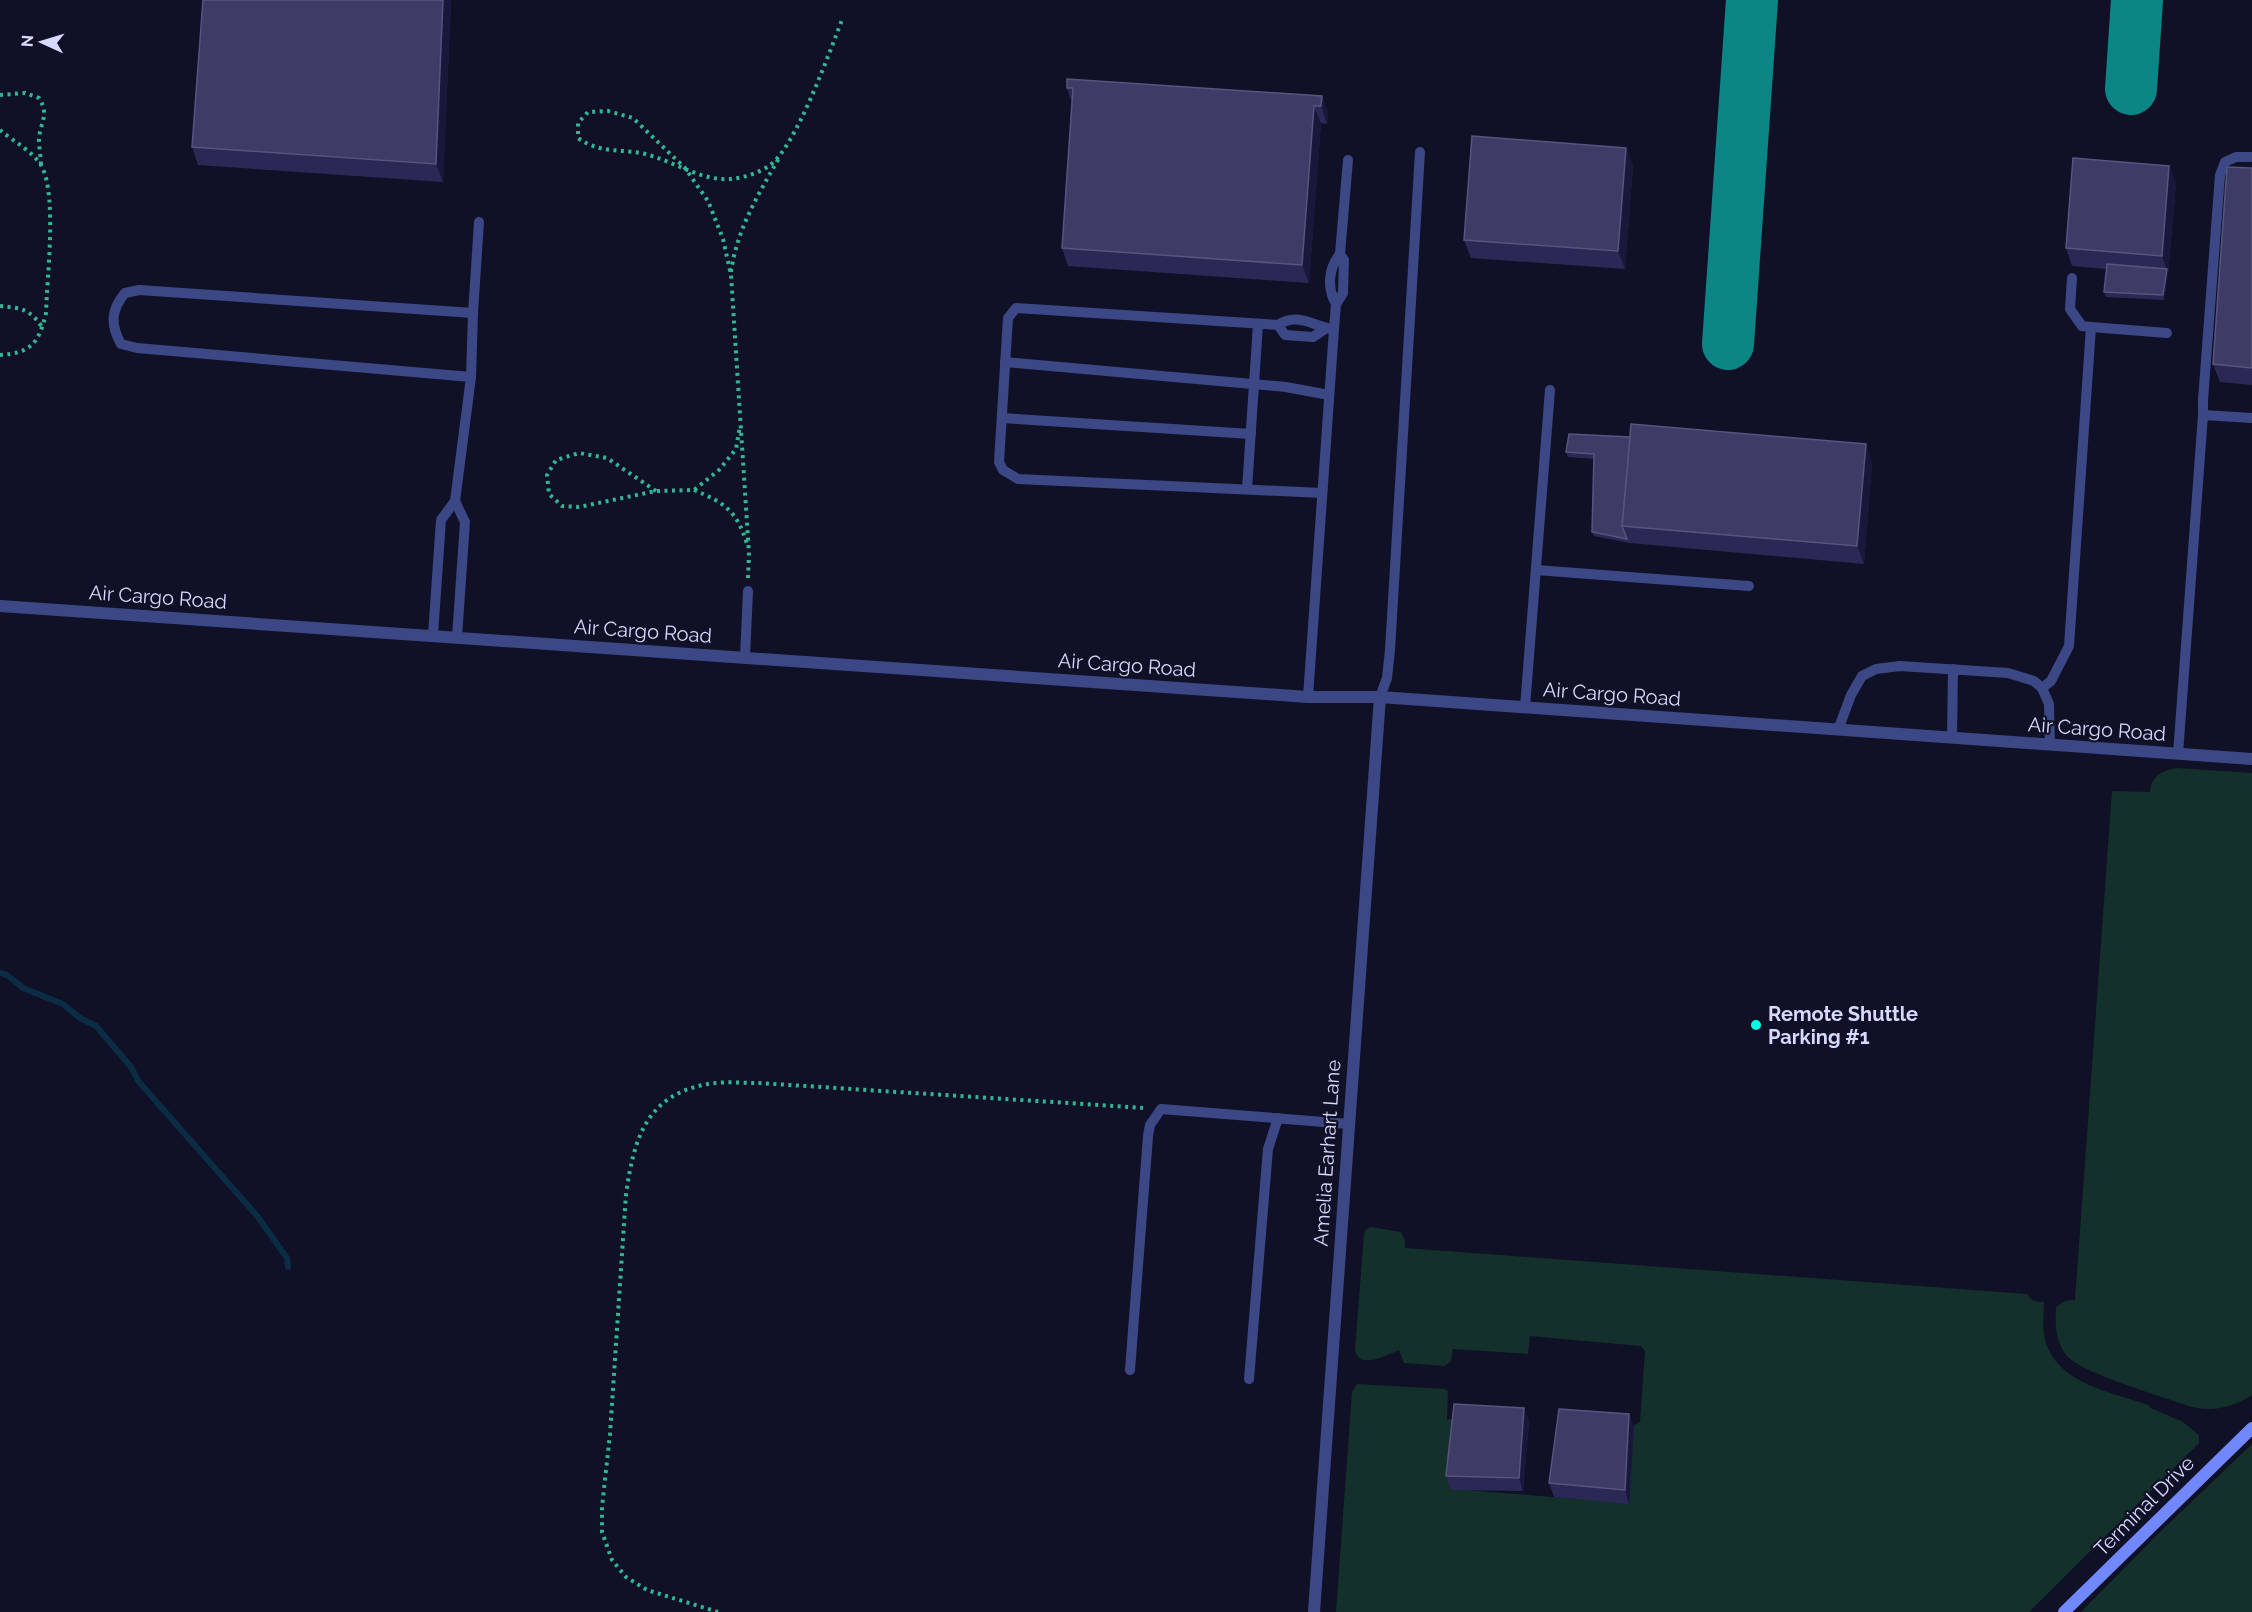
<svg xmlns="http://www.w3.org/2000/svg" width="2252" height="1612" font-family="Raleway,sans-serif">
<rect width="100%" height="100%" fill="#101127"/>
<g fill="#13312a">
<path d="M2177,768L2252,773V1395C2233,1407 2215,1412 2192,1407C2167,1398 2081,1373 2067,1356C2055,1341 2055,1325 2056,1307L2065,1301L2075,1300L2112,791L2150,792C2151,776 2163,770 2177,768Z"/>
<path d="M1371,1227L1401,1232L1405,1240V1248L2027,1294L2033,1301L2044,1302C2044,1314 2042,1327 2045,1339C2056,1384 2112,1392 2148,1405L2151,1408L2183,1422L2199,1435V1443L2029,1612H1336L1352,1392L1357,1384L1445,1389L1448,1391L1447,1419L1456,1420L1452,1489L1629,1503L1634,1425L1640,1422L1645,1351L1641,1346L1530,1336L1528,1354L1453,1349L1451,1361L1445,1366L1404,1363L1399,1350C1387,1355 1358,1371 1355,1349L1364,1235L1365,1230Z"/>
<polygon points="2252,1444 2252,1612 2081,1612 2159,1533"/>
</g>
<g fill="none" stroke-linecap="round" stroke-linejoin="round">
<polyline stroke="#0b2c45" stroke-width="6" points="0,973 7,975 23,988 63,1004 80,1018 96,1026 131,1067 139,1082 258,1217 287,1258 288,1267"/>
<g stroke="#0c8685" stroke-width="52">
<polyline points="2131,89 2137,0"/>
<polyline points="1728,344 1752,0"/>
</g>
<g stroke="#32b795" stroke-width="4" stroke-dasharray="3 4.5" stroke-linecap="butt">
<path d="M0,95L25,93L39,98C50,116 40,121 39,140C39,148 41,157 41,165"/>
<path d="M0,130C13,141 34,152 42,167C57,197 47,277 46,313C39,343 31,353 0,355"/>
<path d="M731,272C737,229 758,195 779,158"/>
<path d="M0,306C21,308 30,309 42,327"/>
<path d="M694,490C725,503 737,511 747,544"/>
<polyline points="656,491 607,458 579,453 556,460 547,475 549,494 562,506 579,507 656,491 694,490 719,470 736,449 740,426"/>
<path d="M748,578L749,554L731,275L723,239L708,201L685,168L633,118L608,111L588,112L578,123V138C603,156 626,147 652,156C678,164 703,181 730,179C743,178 758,173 769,166C796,147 829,53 842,20"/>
<path d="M718,1612L647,1590L626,1577L612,1560L602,1532V1507L610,1434L626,1194C634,1140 645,1095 708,1084C724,1081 743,1083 759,1083L1145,1108"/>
</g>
<g stroke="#3c4885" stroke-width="10">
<polyline points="1340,254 1348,160"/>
<polyline points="1278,325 1016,308 1008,318 999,462 1003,470 1018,479 1322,493"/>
<polyline points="2091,327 2167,333"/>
<path d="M1325,329L1313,337L1285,335L1278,325C1299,311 1315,328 1334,329"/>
<polyline points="1005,362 1286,387 1329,395"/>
<path d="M471,377L137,348L121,344C110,324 111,310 125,293L139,290L473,313"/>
<polyline points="2203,415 2203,400 2220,175 2225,162 2236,157 2252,157"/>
<polyline points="1002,418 1251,434"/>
<polyline points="1247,489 1258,324"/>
<polyline points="455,501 471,377 473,313 479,222"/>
<polyline points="1536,570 1749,586"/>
<polyline points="433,635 441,520 455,501 465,522 457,637"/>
<polyline points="745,657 748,591"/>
<path d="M1308,697L1334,329L1336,304L1343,293L1344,260L1340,254C1328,269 1327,288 1336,304"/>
<polyline points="1380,697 1387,678 1390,650 1420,152"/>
<polyline points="1525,707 1550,390"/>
<polyline points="1838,730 1851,695 1862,676 1876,669 1900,666 2008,673 2034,681 2042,688"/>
<polyline points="1952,738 1953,669"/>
<polyline points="2050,745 2049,704 2042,688 2051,681 2069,646 2091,327 2082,326 2070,309 2072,278"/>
<polyline points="2178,754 2203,415 2252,418"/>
<polyline points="1130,1370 1148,1136 1150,1125 1161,1109 1349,1124"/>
<polyline points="1249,1379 1268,1149 1278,1118"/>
</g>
<g stroke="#3c4885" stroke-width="12">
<polyline points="0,606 1308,697 1380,697 2252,759"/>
<polyline points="1314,1612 1380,697"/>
</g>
<polyline stroke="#7088fc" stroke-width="12" points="2064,1612 2252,1428"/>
</g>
<g fill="#2a2955">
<polygon points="451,0 443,182 198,165 192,147"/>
<polygon points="1067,88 1322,96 1328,114 1327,124 1321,123 1309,283 1068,266 1062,248 1072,103"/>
<polygon points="1626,148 1633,166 1625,269 1471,258 1464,240"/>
<polygon points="2169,166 2176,184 2168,274 2164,300 2106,297 2104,292 2107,269 2072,266 2066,248"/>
<polygon points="2252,168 2252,385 2220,382 2213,364"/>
<polygon points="1630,437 1872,462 1864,564 1629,543 1594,536 1592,532 1594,459 1568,457 1566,452"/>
<polygon points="1529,1421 1523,1491 1451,1490 1446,1476"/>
<polygon points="1634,1427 1629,1504 1554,1497 1549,1483"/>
</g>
<g fill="#18183b">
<polygon points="443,0 451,0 443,182 436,164"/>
<polygon points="1322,96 1328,114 1327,124 1321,106"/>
<polygon points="1314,106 1321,123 1309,283 1302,265"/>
<polygon points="1626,148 1633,166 1625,269 1618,251"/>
<polygon points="2169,166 2176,184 2168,274 2162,256"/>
<polygon points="2167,269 2168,274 2164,300 2163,295"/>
<polygon points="1866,444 1872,462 1864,564 1857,546"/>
<polygon points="1524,1408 1529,1421 1523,1491 1519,1478"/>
<polygon points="1629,1414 1634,1427 1629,1504 1625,1490"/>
</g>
<g fill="#3d3c67" stroke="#55557f" stroke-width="1.5">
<polygon points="203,0 443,0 436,164 192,147"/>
<polygon points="1067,79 1322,96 1321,106 1314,106 1302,265 1062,248 1073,88 1067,88"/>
<polygon points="1472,136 1626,148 1618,251 1464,240"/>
<polygon points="2073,158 2169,166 2162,256 2066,248"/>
<polygon points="2227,167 2252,168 2252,368 2213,364"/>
<polygon points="2107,264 2167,269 2163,295 2104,292"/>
<polygon points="1631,424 1866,444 1857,546 1622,526"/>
<polygon points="1569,434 1630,437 1622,526 1627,539 1592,532 1594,454 1566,452"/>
<polygon points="1454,1404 1524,1408 1519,1478 1446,1476"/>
<polygon points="1559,1409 1629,1414 1625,1490 1549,1483"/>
</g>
<circle fill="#07fae3" stroke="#101127" stroke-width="2" cx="1756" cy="1025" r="6"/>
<g text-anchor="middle" stroke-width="4.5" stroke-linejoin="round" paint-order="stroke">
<g font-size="20" fill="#d7dafe" stroke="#101127">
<text transform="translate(158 597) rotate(4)" y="7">Air Cargo Road</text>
<text transform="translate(643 631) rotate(4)" y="7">Air Cargo Road</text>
<text transform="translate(1127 665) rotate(4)" y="7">Air Cargo Road</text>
<text transform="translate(1612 694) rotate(4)" y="7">Air Cargo Road</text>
<text transform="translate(2097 729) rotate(4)" y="7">Air Cargo Road</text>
<text transform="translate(1327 1153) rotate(-86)" y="7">Amelia Earhart Lane</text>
<text transform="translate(2144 1506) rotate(-45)" y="7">Terminal Drive</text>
</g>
<g font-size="20" font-weight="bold" fill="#d7dafe" stroke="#101127" text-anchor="start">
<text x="1768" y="1021">Remote Shuttle<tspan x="1768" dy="23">Parking #1</tspan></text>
</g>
</g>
<g transform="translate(42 42) rotate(274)" stroke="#101127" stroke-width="4.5" paint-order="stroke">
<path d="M0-4.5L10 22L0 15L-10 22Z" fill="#d7dafe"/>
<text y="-9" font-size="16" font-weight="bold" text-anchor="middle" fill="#d7dafe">N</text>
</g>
</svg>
